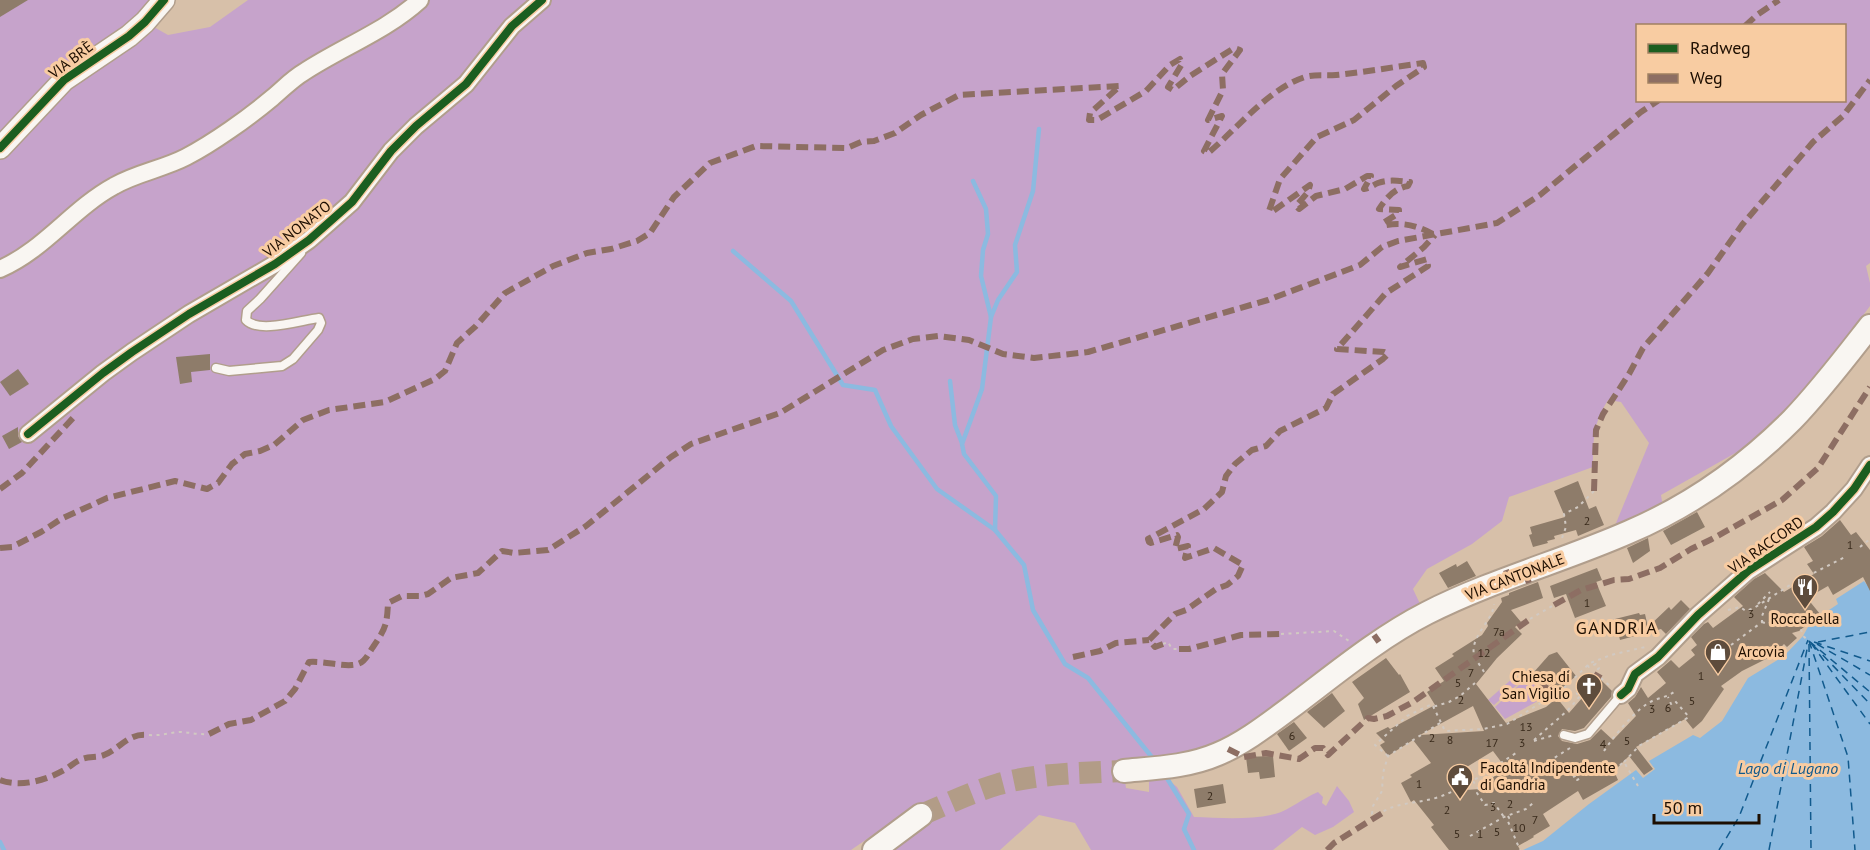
<svg xmlns="http://www.w3.org/2000/svg" width="1870" height="850" font-family="'PT Sans',sans-serif">
<rect width="100%" height="100%" fill="#d7c0a9"/>
<g fill="#c6a3cb" fill-rule="evenodd">
<path d="M0,0H164L145,22L168,35L210,27L248,0H1870V263L1866,266L1870,283V306L1824,368L1802,393L1746,447L1661,495L1663,507L1614,528L1649,443L1621,402L1608,400C1593,424 1593,439 1593,467L1509,497L1502,521L1472,544L1427,569L1413,589L1421,606L1243,730L1208,747L1163,757L1122,759L1126,788L1149,792V778H1166L1177,787L1194,817C1220,818 1251,820 1275,814C1290,810 1303,798 1318,792L1323,797L1322,803L1326,806L1337,786L1349,801L1354,812L1333,827L1315,835L1302,827L1273,850H1091L1075,823L1039,815L1000,850H889L915,806L851,850H0ZM1638,26H1844V100H1638Z"/>
<polygon points="1529,676 1545,693 1536,702 1505,719 1495,707"/>
<polygon points="1514,677 1519,683 1494,705 1488,700"/>
</g>
<polygon fill="#8cbae0" points="1864,581 1870,589 1870,850 1523,850 1543,841 1589,804 1636,770 1643,778 1655,769 1649,761 1693,735 1700,738 1722,721 1748,678 1784,656 1803,636 1808,627 1823,614 1838,604 1836,599"/>
<g fill="none" stroke-linecap="round" stroke-linejoin="round">
<g stroke="#8cbae0" stroke-width="4.5">
<polyline points="973,181 986,209 988,234 983,250 981,276 991,317 982,389 962,444 964,454 996,496 995,530"/>
<polyline points="733,251 791,301 843,385 875,390 891,426 937,489 995,530 1024,565 1033,610 1065,664 1088,678 1155,761"/>
<polyline points="991,317 998,300 1017,272 1015,245 1033,191 1039,129"/>
<polyline points="950,381 955,425 962,443"/>
<polyline points="1165,775 1189,814 1184,829 1194,850"/>
<polyline points="0,842 4,850"/>
</g>
<g stroke="#115a8d" stroke-width="1.5" stroke-dasharray="8 6" stroke-linecap="butt">
<polyline points="1809,641 1848,757 1855,850"/>
<polyline points="1809,641 1870,692"/>
<polyline points="1814,642 1870,661"/>
<polyline points="1818,642 1870,632"/>
<polyline points="1811,643 1870,724"/>
<polyline points="1809,644 1811,850"/>
<polyline points="1817,644 1870,675"/>
<polyline points="1813,645 1870,704"/>
<polyline points="1719,850 1739,817 1808,640"/>
<polyline points="1769,850 1808,644"/>
</g>
</g>
<g fill="#8e7c6a" fill-rule="evenodd">
<polygon points="0,0 28,0 0,17"/>
<polygon points="210,354 210,370 191,372 192,382 180,384 176,357"/>
<polygon points="18,369 29,384 10,396 0,382"/>
<polygon points="18,427 18,436 22,442 9,449 2,436"/>
<polygon points="1578,481 1589,509 1596,506 1604,525 1578,536 1576,530 1554,536 1555,539 1547,541 1548,543 1533,547 1529,535 1532,534 1530,527 1565,517 1554,491"/>
<polygon points="1697,512 1705,527 1671,545 1663,531"/>
<path d="M1840,520L1851,535L1856,532L1870,550V591L1863,577L1833,595L1828,586L1807,598L1820,614L1799,631L1792,633L1797,638L1787,647L1784,644L1772,656L1742,671L1721,686L1724,689L1702,721L1693,729L1685,719L1636,747L1653,769L1644,775L1629,756L1614,771L1618,780L1583,800L1578,791L1543,814L1550,826L1533,836L1534,837L1518,846L1520,850H1449L1431,827L1434,825L1414,800L1411,802L1401,783L1412,777L1410,775L1431,763L1413,740L1388,756L1380,745L1385,742L1376,733L1388,727L1390,729L1435,705L1427,692L1444,681L1435,668L1454,656L1452,654L1482,635L1488,626L1487,623L1502,602L1501,598L1509,595V593L1538,582L1543,598L1511,610L1521,622L1515,627L1522,634L1497,658L1476,684L1506,723L1546,707L1557,698L1569,713L1589,690L1587,689L1599,678L1612,691L1611,697L1584,728L1575,731L1562,729L1558,736L1562,741L1577,744L1590,740L1601,729L1613,740L1636,716L1628,703L1635,697L1641,687L1648,698L1666,683L1657,672L1671,660L1679,668L1695,655L1691,650L1697,645L1691,637L1704,624L1708,622L1713,628L1743,606L1734,597L1754,579L1765,573L1784,592L1814,574L1807,564L1813,561L1804,547L1822,536ZM1473,706L1484,731L1420,735ZM1493,751L1505,767L1480,789L1466,790L1452,776Z"/>
<polygon points="1648,538 1650,551 1633,563 1627,548"/>
<polygon points="1467,561 1476,576 1448,588 1439,573 1456,564 1457,567"/>
<polygon points="1597,568 1602,580 1596,582 1606,606 1575,618 1566,594 1554,598 1550,586"/>
<polygon points="1681,600 1690,609 1666,634 1661,629 1620,640 1615,619 1639,613 1640,615 1645,614 1648,627 1669,607 1671,610"/>
<polygon points="1557,652 1576,676 1557,692 1534,672 1549,655"/>
<polygon points="1386,658 1399,675 1400,674 1410,692 1364,720 1358,704 1364,698 1352,682"/>
<polygon points="1332,693 1345,711 1324,728 1307,712"/>
<polygon points="1294,722 1307,738 1289,751 1277,734"/>
<polygon points="1273,756 1275,777 1260,779 1259,772 1248,773 1246,757"/>
<polygon points="1223,784 1226,803 1197,808 1194,789"/>
</g>
<g fill="none" stroke-linecap="round" stroke-linejoin="round">
<path stroke="#b29c87" stroke-width="22" stroke-dasharray="22 11" stroke-linecap="butt" d="M921,815C947,804 972,792 999,784C1040,773 1083,773 1124,771"/>
<g stroke="#b19e8c" stroke-width="11">
<g id="service">
<path d="M216,368L229,371L282,366L293,359L318,330L321,323L319,318C301,320 259,334 246,320L247,311L260,299L301,253"/>
<polyline points="1564,735 1575,738 1588,734 1621,695"/>
</g>
</g>
<g stroke="#b19e8c" stroke-width="20">
<g id="minor">
<path d="M0,269C44,250 72,209 114,186C136,173 163,169 186,157C213,143 248,118 272,98C283,89 292,79 304,72C342,47 386,31 420,0"/>
<polyline points="28,434 103,373 132,352 189,314 275,264 309,240 352,202 391,151 416,126 466,84 512,26 542,0"/>
<polyline points="1621,695 1628,689 1635,674 1658,657 1698,615 1748,571 1816,527 1833,512 1854,489 1870,465"/>
</g>
</g>
<g stroke="#b19e8c" stroke-width="24">
<polyline id="tertiary" points="0,148 64,80 129,36 145,22 164,0"/>
</g>
<g stroke="#b19e8c" stroke-width="26">
<g id="secondary">
<path d="M1124,771C1156,768 1188,767 1218,754C1244,743 1267,725 1290,708C1334,675 1378,638 1427,613C1492,580 1563,561 1629,532C1690,506 1745,467 1792,420C1820,391 1845,358 1870,326"/>
<polyline points="874,850 921,815"/>
</g>
</g>
<g stroke="#d1c9c2" stroke-width="2" stroke-dasharray="3 4.5" stroke-linecap="butt">
<polyline points="1562,538 1566,527 1564,514 1578,507 1594,491"/>
<polyline points="1860,547 1870,539"/>
<polyline points="1758,604 1770,592"/>
<polyline points="1728,610 1740,607 1746,611 1754,608 1790,585 1845,557"/>
<polyline points="1530,619 1554,605"/>
<polyline points="1762,622 1768,624 1775,620 1781,624 1790,615 1800,626 1803,636 1808,640"/>
<polyline points="1281,634 1334,631 1349,641"/>
<polyline points="1163,644 1168,642 1172,649 1179,649"/>
<polyline points="1719,654 1762,622 1762,616 1769,599"/>
<polyline points="1587,665 1589,667 1596,664 1599,668 1594,674"/>
<path d="M1484,672C1481,666 1476,661 1474,655C1470,636 1493,621 1494,604"/>
<polyline points="1521,677 1527,672"/>
<polyline points="1601,678 1610,686"/>
<polyline points="1548,689 1554,682"/>
<polyline points="1581,695 1597,677"/>
<polyline points="1433,706 1445,731 1483,729 1507,724 1563,689 1590,663 1611,655 1645,647"/>
<path d="M1440,723L1388,756L1383,773L1382,791L1373,806L1372,814C1380,815 1386,809 1393,807C1408,802 1424,802 1439,797C1467,787 1491,769 1516,753"/>
<path d="M149,735C160,736 169,733 179,732C189,732 198,735 209,734"/>
<polyline points="1534,740 1568,710 1581,695 1564,689"/>
<polyline points="1534,741 1554,735"/>
<polyline points="1570,748 1551,760 1551,762 1560,774 1571,772 1577,780 1581,778"/>
<path d="M1604,751C1613,737 1633,713 1647,704C1655,698 1666,698 1674,692"/>
<polyline points="1388,756 1375,745 1407,716 1430,705 1436,706 1449,702 1460,696 1475,683"/>
<polyline points="1624,762 1639,746 1689,717 1675,701 1671,704 1668,697"/>
<path d="M1592,772L1601,768C1611,772 1616,768 1624,762L1638,786"/>
<polyline points="1573,777 1588,769"/>
<polyline points="1473,781 1480,791 1477,793 1485,805 1494,803 1504,817"/>
<polyline points="1508,816 1509,818 1507,819 1520,850"/>
<polyline points="1470,836 1504,817 1526,809 1533,803"/>
</g>
<use href="#service" stroke="#f9f6f2" stroke-width="8"/>
<use href="#minor" stroke="#f9f6f2" stroke-width="16"/>
<use href="#tertiary" stroke="#f9f6f2" stroke-width="21"/>
<use href="#secondary" stroke="#f9f6f2" stroke-width="22"/>
<g stroke="#8d6e63" stroke-width="6" stroke-dasharray="12 6" stroke-linecap="butt">
<polyline points="1745,26 1757,15 1779,0"/>
<polyline points="0,489 22,473 73,418"/>
<polyline points="1594,491 1596,430 1603,414 1629,374 1643,348 1708,273 1742,225 1813,142 1843,116 1870,80"/>
<path d="M0,548L12,547L41,532L61,519L107,498L175,481L207,489L218,483L232,464L245,454L260,451L274,445L303,420L329,410L385,402L435,379L445,371L457,343L476,326L505,293L553,266L587,253L611,249L637,241L650,233L674,197L710,163L756,146L847,148L861,142L874,141L895,133L921,115L959,95L1120,86L1090,113L1089,120H1097L1146,91L1170,65L1180,59L1182,64L1168,87L1173,90L1190,76L1234,48L1240,50L1222,74L1223,90L1208,120L1222,116L1204,151L1208,153C1237,129 1268,89 1305,77C1316,74 1325,76 1336,75C1365,72 1394,67 1423,63L1424,67L1396,86L1354,120L1317,137L1280,179L1269,211H1273L1310,185L1308,192L1296,206L1299,209L1316,196L1345,189L1367,176H1371L1364,189C1370,188 1373,185 1378,183C1389,179 1399,181 1410,182L1408,186C1395,188 1386,198 1379,209L1399,210V213L1383,223L1386,225C1405,222 1418,226 1435,235"/>
<polyline points="1506,570 1509,578"/>
<polyline points="1525,573 1529,583"/>
<polyline points="1554,605 1581,590 1614,580 1629,579 1660,568 1691,549 1712,539 1782,500 1818,468 1870,387"/>
<polyline points="1374,635 1379,642"/>
<polyline points="1163,644 1155,647 1149,640 1175,614 1186,610 1216,589 1227,585 1238,576 1243,565 1214,548 1185,558 1188,546 1175,549 1178,537 1177,535 1151,543 1149,542 1148,539 1204,509 1222,492 1226,476 1235,464 1252,450 1266,446 1280,431 1326,408 1333,394 1383,359 1388,354 1384,352 1337,349 1386,293 1428,266 1427,259 1400,267 1424,247 1435,235"/>
<polyline points="1179,649 1189,649 1241,635 1281,634"/>
<polyline points="1073,657 1100,651 1116,643 1149,640"/>
<polyline points="1527,672 1548,689"/>
<polyline points="1594,674 1601,678"/>
<polyline points="1552,695 1550,693 1557,683 1554,682"/>
<path d="M209,734L229,724L251,720L285,701L295,689L309,662C323,661 340,666 352,665C365,664 366,657 373,647C385,629 387,626 388,603L402,596H421L428,594L451,578L478,573L502,551L514,553L548,550L586,526L671,457L691,444L780,413L883,350L913,339L938,336L969,340L1003,354L1034,358L1088,352L1268,300L1360,265L1382,247L1398,241L1497,223L1540,195L1641,112L1659,100"/>
<polyline points="1228,749 1244,757 1266,753 1299,759 1315,748 1323,748 1328,755 1368,718 1374,719 1387,716 1413,702 1530,619"/>
<path d="M0,780C21,788 47,780 66,769C72,765 76,761 82,759C89,756 98,758 104,755C121,748 129,732 149,735"/>
<polyline points="1327,850 1334,843 1384,812"/>
</g>
<g stroke="#f8cca2" stroke-width="11">
<g id="cycleway">
<polyline points="0,148 64,80 129,36 145,22 164,0"/>
<polyline points="28,434 103,373 132,352 189,314 275,264 309,240 352,202 391,151 416,126 466,84 512,26 542,0"/>
<polyline points="1621,695 1628,689 1635,674 1658,657 1698,615 1748,571 1816,527 1833,512 1854,489 1870,465"/>
</g>
</g>
<use href="#cycleway" stroke="#1b5e20" stroke-width="8"/>
</g>
<defs>
<g id="restaurant-pin" transform="scale(1.35)"><path d="M0 17L-7.5 6A9.5 9.5 0 1 1 7.5 6Z" fill="#5e4c3c" stroke="#f8cca2"/><path d="M-5-6h1v4h1v-4h1v4h1v-4h1v5L-1.5 .5V6h-2V.5L-5-1ZM5-6V6H3V1.5H1.5Q1.5-4 5-6Z" fill="#fff"/></g>
<g id="shop-pin" transform="scale(1.35)"><path d="M0 17L-7.5 6A9.5 9.5 0 1 1 7.5 6Z" fill="#5e4c3c" stroke="#f8cca2"/><path d="M-5-2.5h2.3a2.7 3.5 0 0 1 5.4 0H5L5.5 6h-11ZM-1.5-2.5h3a1.5 2.3 0 0 0-3 0Z" fill="#fff"/></g>
<g id="church-pin" transform="scale(1.35)"><path d="M0 17L-7.5 6A9.5 9.5 0 1 1 7.5 6Z" fill="#5e4c3c" stroke="#f8cca2"/><path d="M-1.2-6h2.4v3.5h3.3v2.4h-3.3V6h-2.4V-.1h-3.3v-2.4h3.3Z" fill="#fff"/></g>
<g id="civic-pin" transform="scale(1.35)"><path d="M0 17L-7.5 6A9.5 9.5 0 1 1 7.5 6Z" fill="#5e4c3c" stroke="#f8cca2"/><path d="M-.6-6.5H3V-4.5H.6V-3L4-1V1h2V6H-6V1h2V-1L-.6-3ZM-1.2 2.5V6h2.4V2.5Z" fill="#fff"/></g>
</defs>
<g fill-rule="evenodd">
<use href="#restaurant-pin" x="1805" y="587"/>
<use href="#shop-pin" x="1718" y="652"/>
<use href="#church-pin" x="1589" y="686"/>
<use href="#civic-pin" x="1460" y="777"/>
</g>
<g text-anchor="middle" stroke-width="6" stroke-linejoin="round" paint-order="stroke">
<g font-size="12" fill="#392a1b">
<text x="1587" y="525">2</text>
<text x="1850" y="549">1</text>
<text x="1587" y="607">1</text>
<text x="1751" y="618">3</text>
<text x="1499" y="636">7a</text>
<text x="1484" y="657">12</text>
<text x="1471" y="677">7</text>
<text x="1701" y="680">1</text>
<text x="1458" y="687">5</text>
<text x="1461" y="704">2</text>
<text x="1692" y="705">5</text>
<text x="1668" y="712">6</text>
<text x="1652" y="713">3</text>
<text x="1526" y="731">13</text>
<text x="1292" y="740">6</text>
<text x="1432" y="742">2</text>
<text x="1450" y="744">8</text>
<text x="1627" y="745">5</text>
<text x="1492" y="747">17</text>
<text x="1522" y="747">3</text>
<text x="1603" y="748">4</text>
<text x="1419" y="788">1</text>
<text x="1210" y="800">2</text>
<text x="1510" y="808">2</text>
<text x="1493" y="811">3</text>
<text x="1447" y="814">2</text>
<text x="1535" y="824">7</text>
<text x="1519" y="832">10</text>
<text x="1497" y="836">5</text>
<text x="1457" y="838">5</text>
<text x="1480" y="838">1</text>
</g>
<g font-size="15" fill="#1d0e01" stroke="#f8cca2">
<text transform="translate(71 60) rotate(-37)" y="5">VIA BRÈ</text>
<text transform="translate(297 229) rotate(-38)" y="5">VIA NONATO</text>
<text transform="translate(1766 545) rotate(-35)" y="5">VIA RACCORD</text>
<text transform="translate(1515 577) rotate(-21)" y="5">VIA CANTONALE</text>
</g>
<g font-size="15" fill="#1d0e01" stroke="#f8cca2" text-anchor="start">
<text x="1805" y="624" text-anchor="middle">Roccabella</text>
<text x="1738" y="657">Arcovia</text>
<text x="1570" y="682" text-anchor="end">Chiesa di<tspan x="1570" dy="17">San Vigilio</tspan></text>
<text x="1480" y="773">Facoltá Indipendente<tspan x="1480" dy="17">di Gandria</tspan></text>
</g>
<g font-size="16" font-style="italic" fill="#115a8d" stroke="#f8cca2">
<text x="1788" y="774">Lago di Lugano</text>
</g>
<g font-size="18" letter-spacing="1.5" fill="#1d0e01" stroke="#f8cca2">
<text x="1617" y="634">GANDRIA</text>
</g>
</g>
<rect x="1636" y="24" width="210" height="78" fill="#f8cca2" stroke="#a08062" stroke-width="1.5"/>
<rect x="1648" y="44" width="30" height="9" fill="#1b5e20" stroke="#a08062" stroke-width="1.5"/>
<text x="1690" y="54" font-size="18" fill="#1d0e01">Radweg</text>
<rect x="1648" y="74" width="30" height="9" fill="#8d6e63" stroke="#a08062" stroke-width="1.5"/>
<text x="1690" y="84" font-size="18" fill="#1d0e01">Weg</text>
<path d="M1654 814v9h105v-9" fill="none" stroke="#1d0e01" stroke-width="3"/>
<text x="1663" y="814" font-size="18" fill="#1d0e01" stroke="#f8cca2" stroke-width="4.5" paint-order="stroke">50 m</text>
</svg>
